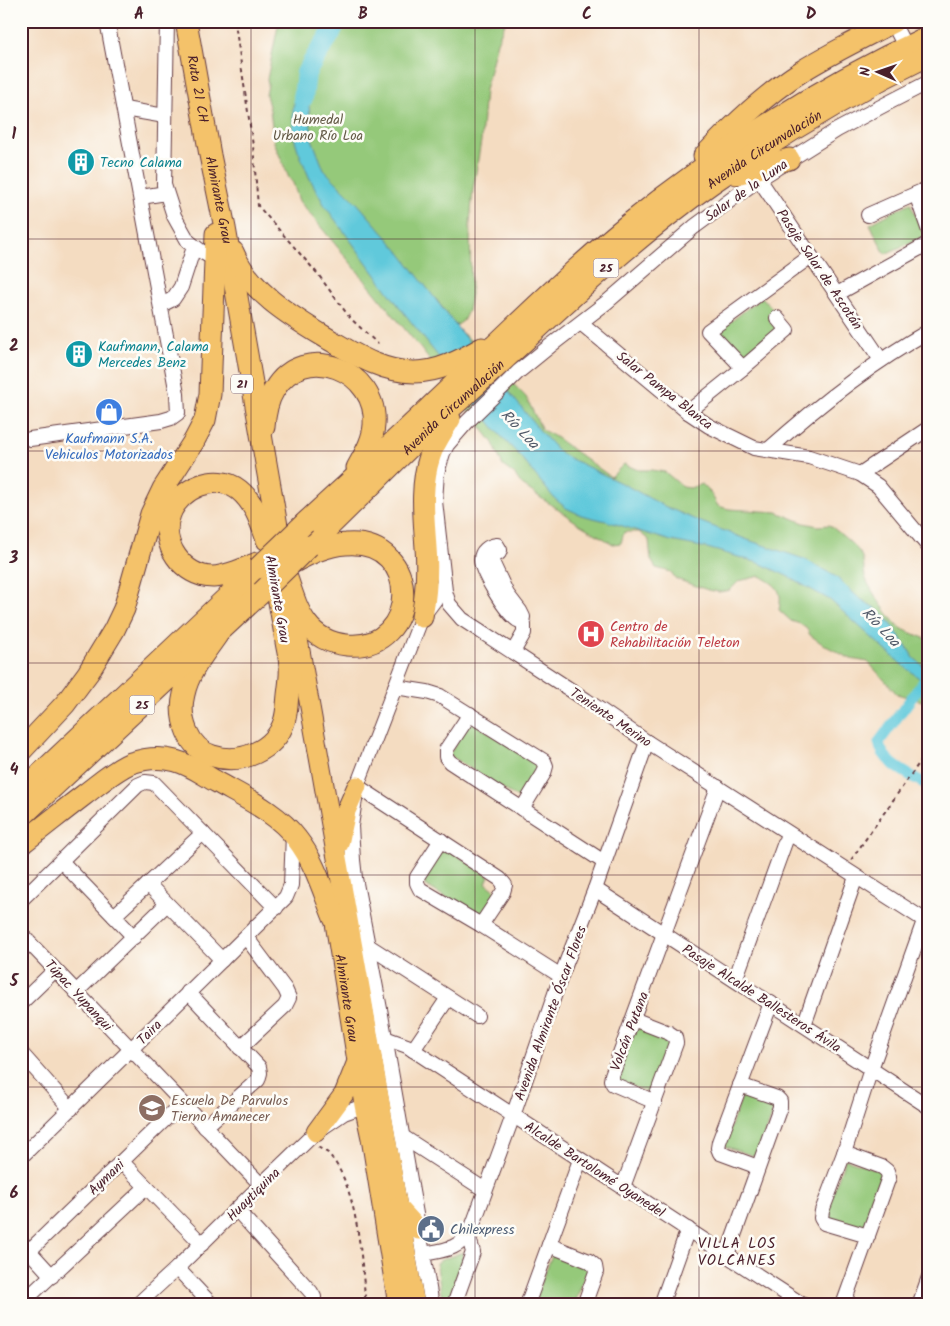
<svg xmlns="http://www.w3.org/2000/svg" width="950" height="1326" font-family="Kalam,sans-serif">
<rect width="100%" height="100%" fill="#fdfcf7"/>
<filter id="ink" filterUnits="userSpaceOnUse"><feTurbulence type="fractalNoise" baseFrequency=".02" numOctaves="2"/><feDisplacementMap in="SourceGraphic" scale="10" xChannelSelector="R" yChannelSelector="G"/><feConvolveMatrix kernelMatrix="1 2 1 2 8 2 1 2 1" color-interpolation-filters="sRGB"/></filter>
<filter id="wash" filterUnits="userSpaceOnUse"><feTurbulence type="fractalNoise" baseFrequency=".0096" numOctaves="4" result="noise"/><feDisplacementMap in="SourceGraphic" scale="20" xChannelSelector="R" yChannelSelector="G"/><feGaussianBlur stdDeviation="1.12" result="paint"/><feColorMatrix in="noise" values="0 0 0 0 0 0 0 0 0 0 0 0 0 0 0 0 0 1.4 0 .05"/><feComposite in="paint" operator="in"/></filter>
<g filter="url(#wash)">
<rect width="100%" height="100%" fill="#f4dcc1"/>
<g fill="#95c97a" stroke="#707452">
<path d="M279,21H506L497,42L485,90L481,141L473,190L470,223L471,294L468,311L463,321L456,326L436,299L444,317L470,340L526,397L542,430L554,436L611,477L624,464L638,470H651L665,472L683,487L690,488L702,484L710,492L718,506L729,509L777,512L804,523L818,526L829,525C834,528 858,548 860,553C865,562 863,568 865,576C867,586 890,618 897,625C903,631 920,636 929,640V703L897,694L868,662L851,659L824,645L810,635L807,629L800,624L791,621L779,610C783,589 777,586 760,576L739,581L730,590L719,592L708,590L676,579L671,572L656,568L651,560L649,540L639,532H624L621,543L613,544L579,524L522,485L515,475L503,466L493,443L421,349L350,262L299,201L293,183L289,178L274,142L270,110L266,95L268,85L267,79Z"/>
<polygon points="910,203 925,236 885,254 870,224"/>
<polygon points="762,297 775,311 769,317 780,330 744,358 719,331"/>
<polygon points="470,721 543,765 521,800 449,755"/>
<polygon points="448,849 489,876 486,883 501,895 484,921 425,885 423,873 437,852"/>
<polygon points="634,1026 671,1040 651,1093 613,1079"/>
<polygon points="743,1093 776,1104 757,1157 724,1146"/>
<polygon points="845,1159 884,1172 863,1231 825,1217"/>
<polygon points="463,1252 461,1268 448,1305 443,1305 437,1267 437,1263 441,1260"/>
<polygon points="553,1253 589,1267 574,1305 532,1305"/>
</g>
<polygon fill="#60c9db" stroke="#557483" points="306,73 312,139 324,170 357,203 398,250 456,326 541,432 561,454 629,487 662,505 696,520 748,540 804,559 835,576 859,598 875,608 884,615 892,625 914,658 929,671 929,686 900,663 830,600 787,576 759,563 707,548 671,541 606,521 581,515 566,508 554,498 519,455 499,434 401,309 325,206 309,177 298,150 293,134 293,106"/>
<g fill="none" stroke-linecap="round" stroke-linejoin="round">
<path stroke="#60c9db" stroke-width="11" d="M927,677L879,742C882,764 911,775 929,786"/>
<polyline stroke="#60c9db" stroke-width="20" points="303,98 306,73 316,56 330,35 336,21"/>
</g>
</g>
<g filter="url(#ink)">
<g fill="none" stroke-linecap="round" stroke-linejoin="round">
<g stroke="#643b42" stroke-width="16">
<g id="minor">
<polyline points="167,21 164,185 174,216 188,241 202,252 216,260"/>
<polyline points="892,21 909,54"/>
<polyline points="929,82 886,104 837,130 759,179 694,227 607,302 550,346 518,372 467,422 447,445 443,453 437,473 435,501 445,591 449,604 462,619 586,700 647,742 929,923"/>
<polyline points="124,109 165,116"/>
<polyline points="759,179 881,360"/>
<polyline points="916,194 929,231"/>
<polyline points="141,197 166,193"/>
<polyline points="868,215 929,188"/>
<polyline points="837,294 929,243"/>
<polyline points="161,305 173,299 181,287 194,247"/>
<polyline points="581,323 688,412 709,426 754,448 809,457 860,474 878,486 929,547"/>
<polyline points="743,368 708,331 811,256"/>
<polyline points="688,412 743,368 787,330 777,318"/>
<polyline points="30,439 161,421 171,418 178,413 177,394 107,21"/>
<path d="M768,450C818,405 870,364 929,331"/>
<polyline points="860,474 929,428"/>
<polyline points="487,551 507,594 520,611 523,617 522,622 524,625 524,633 513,652"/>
<path d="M490,559L499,553L500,550L497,545C488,546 481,551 481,560C481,572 505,610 515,618C518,621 518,620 522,622"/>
<polyline points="395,687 427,692 440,696 544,761 546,766 544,773 522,809"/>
<polyline points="470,714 446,750 446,757 450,762 604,862"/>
<polyline points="357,786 500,879 505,885 503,892 481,925"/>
<polyline points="441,840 417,877 417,883 420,889 481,925 561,976"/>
<polyline points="61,861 134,937"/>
<polyline points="148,884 222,960"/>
<polyline points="595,889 929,1107"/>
<polyline points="21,900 138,785 145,782 154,783 276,908"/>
<polyline points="114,916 203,833"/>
<polyline points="21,934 261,1185"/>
<polyline points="367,945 477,1016"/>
<polyline points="735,980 788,834"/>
<polyline points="76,992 167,904"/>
<polyline points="188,992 259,1067 260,1073 258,1080 205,1127"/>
<polyline points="21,1003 55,970"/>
<polyline points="804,1025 856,877"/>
<polyline points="385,1038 407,1046 803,1305"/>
<polyline points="240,1048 285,1006 289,998 285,989 246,937"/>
<polyline points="413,1050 448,998"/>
<polyline points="21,1053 71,1109"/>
<polyline points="655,1102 613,1084 611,1080 612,1075 718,787"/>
<polyline points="403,1137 485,1190"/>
<polyline points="21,1157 286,897 291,885 293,834"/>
<polyline points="122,1162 202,1244"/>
<polyline points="758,1167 720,1153 718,1148 719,1142 771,1003"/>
<polyline points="623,1187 676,1043 675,1037 669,1033 633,1019"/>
<polyline points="237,1210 311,1292 314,1297 310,1305"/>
<polyline points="868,1236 824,1223 821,1218 822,1211 844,1153 871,1069 924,921"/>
<polyline points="21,1242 52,1276"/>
<polyline points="549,1245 589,1261 595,1266 596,1272 584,1305"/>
<polyline points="29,1251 182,1103"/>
<path d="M423,1254C444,1250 459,1250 471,1230L513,1116L561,976L595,889L647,742"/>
<polyline points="727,1255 780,1107 780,1101 777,1098 740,1085"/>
<polyline points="177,1268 212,1305"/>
<polyline points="21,1304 146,1187"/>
<polyline points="137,1305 177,1268 261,1185 316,1132 344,1113 372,1103"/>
<polyline points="432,1305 380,1009 355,878 353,860 351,826 357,786 422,617 440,593 444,582"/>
<polyline points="454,1305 473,1252 468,1235"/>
<polyline points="527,1305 580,1160"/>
<polyline points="661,1305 688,1229"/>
<polyline points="843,1305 889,1177 887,1171 882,1167 844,1153"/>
<polyline points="919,1305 929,1277"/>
</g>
</g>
<g stroke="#643b42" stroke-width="21">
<g id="major">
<polyline points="291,600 361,993 415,1305"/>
<polyline points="339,844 346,811 357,786"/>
<path id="s1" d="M332,904L364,1105L371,1138L398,1305"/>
<polyline points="316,1132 344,1094 356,1064"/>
<polyline points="398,1207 419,1230"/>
</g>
</g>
<g stroke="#643b42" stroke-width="23">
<g id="highway">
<path id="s2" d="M186,21L210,155L225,228L285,572C297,607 304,641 347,645C420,652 423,538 346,544C327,545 309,554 292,563"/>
<path d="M704,156C734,124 766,94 802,71C831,53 862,38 893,22"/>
<polyline points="737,174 789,159"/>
<path d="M233,252C250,293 294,318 330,340C356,355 383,372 414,372C439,372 461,360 482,348"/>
<path d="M264,427C265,414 267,401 274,390C304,339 379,371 374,425C373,441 364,455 357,468"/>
<path d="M305,523C347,484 390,446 431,406C495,346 557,283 625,227C718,152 820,86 929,36"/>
<path id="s3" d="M309,546C354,503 398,458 443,415C464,396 485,378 505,359C571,297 638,235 712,183C781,135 853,92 929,55"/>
<path d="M257,563C243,569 228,576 213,577C183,577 159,543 170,514C180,488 216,472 239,490C255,503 261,523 267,540"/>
<path d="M422,617C426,594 428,571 426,548C424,517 420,486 430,456C434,443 443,431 450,419"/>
<path d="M217,635C204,654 189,671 184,694C178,718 188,749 213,756C241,765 275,750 284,722C287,713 287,704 288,695C289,686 291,675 290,665C289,655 286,645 285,635C281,613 277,591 273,568"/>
<polyline points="21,751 65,704 88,673 114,630 124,609 151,514 163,489 194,441 205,420 210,394 216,234"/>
<polyline points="21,792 258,568"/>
<polyline points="21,817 262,592"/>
<path d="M21,844C42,828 63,811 84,795C99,784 114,770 131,763C146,758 162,757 176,761C191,765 204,775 217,782C245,798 278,813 297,839C315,862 323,891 334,918"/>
</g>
</g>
<g stroke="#643b42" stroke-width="2" stroke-dasharray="4 4" stroke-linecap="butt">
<polyline points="236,21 235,23 253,146 258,206 317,273 350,318 378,344"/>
<polyline points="851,860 929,749"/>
<path d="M318,1147C321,1149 325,1151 328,1153C359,1187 361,1261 366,1305"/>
</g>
<use href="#minor" stroke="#fff" stroke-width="14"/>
<use href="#major" stroke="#f4c26a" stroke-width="19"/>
<use href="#highway" stroke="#f4c26a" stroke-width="21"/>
<g stroke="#643b42" stroke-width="23" stroke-linecap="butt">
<g id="highway-bridge">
<polyline points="258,568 305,523"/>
<polyline points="262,592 309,546"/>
</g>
</g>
<use href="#highway-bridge" stroke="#f4c26a" stroke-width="21"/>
</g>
</g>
<path fill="none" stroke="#4a1f2b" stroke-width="1" stroke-opacity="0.55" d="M251,21V1305M475,21V1305M699,21V1305M21,239H929M21,451H929M21,663H929M21,875H929M21,1087H929"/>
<defs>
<g id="building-disc" transform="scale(1.4375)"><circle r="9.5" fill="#0f9aa8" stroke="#fdfcf7"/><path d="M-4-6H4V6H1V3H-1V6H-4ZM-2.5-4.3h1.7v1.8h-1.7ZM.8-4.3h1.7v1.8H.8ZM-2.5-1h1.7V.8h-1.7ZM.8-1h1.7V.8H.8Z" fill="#fff"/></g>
<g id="shop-disc" transform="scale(1.4375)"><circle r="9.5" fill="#3f7fe0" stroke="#fdfcf7"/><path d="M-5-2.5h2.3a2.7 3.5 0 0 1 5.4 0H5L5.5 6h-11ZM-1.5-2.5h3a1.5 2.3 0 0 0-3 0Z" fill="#fff"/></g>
<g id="hospital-disc" transform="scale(1.4375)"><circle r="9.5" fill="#e0444e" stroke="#fdfcf7"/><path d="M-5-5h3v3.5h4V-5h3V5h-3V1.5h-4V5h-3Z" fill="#fff"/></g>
<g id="school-disc" transform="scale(1.4375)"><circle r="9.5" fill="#8d6e63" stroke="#fdfcf7"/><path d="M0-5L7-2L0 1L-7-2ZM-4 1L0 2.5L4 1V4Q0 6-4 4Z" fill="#fff"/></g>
<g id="civic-disc" transform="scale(1.4375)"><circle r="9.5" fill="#5c6f8a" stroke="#fdfcf7"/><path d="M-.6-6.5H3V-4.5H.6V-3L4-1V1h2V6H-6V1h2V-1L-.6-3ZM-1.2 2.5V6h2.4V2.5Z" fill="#fff"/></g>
</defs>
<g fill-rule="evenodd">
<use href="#building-disc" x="81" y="162"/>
<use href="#building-disc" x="79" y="354"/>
<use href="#shop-disc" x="109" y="412"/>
<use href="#hospital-disc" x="591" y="634"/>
<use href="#school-disc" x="152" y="1108"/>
<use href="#civic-disc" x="431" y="1229"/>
</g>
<g text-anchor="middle" stroke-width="5" stroke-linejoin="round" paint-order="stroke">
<g fill="#fdfcf7" stroke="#806168" stroke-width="1">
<rect x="593.5" y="258.5" width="25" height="19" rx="4"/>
<rect x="231" y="374.5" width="22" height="19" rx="4"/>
<rect x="129.5" y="695.5" width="25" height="19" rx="4"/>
</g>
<g font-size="12" font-weight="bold" fill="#4a1f2b">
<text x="606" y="272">25</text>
<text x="242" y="388">21</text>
<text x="142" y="709">25</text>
</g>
<g font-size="14" fill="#4a1f2b" stroke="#fdfcf7">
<text dy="5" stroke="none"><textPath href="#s2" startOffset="69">Ruta 21 CH</textPath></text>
<text dy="5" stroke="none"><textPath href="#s3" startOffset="605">Avenida Circunvalación</textPath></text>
<text transform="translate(746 190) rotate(-35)" y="5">Salar de la Luna</text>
<text dy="5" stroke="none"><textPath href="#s2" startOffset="182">Almirante Grau</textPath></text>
<text transform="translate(820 269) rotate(56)" y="5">Pasaje Salar de Ascotán</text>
<text transform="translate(665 390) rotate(38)" y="5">Salar Pampa Blanca</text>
<text dy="5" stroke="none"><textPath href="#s3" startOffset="200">Avenida Circunvalación</textPath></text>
<text transform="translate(278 599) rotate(80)" y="5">Almirante Grau</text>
<text transform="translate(611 717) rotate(34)" y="5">Teniente Merino</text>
<text transform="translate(79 995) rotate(47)" y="5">Túpac Yupanqui</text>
<text dy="5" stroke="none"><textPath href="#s1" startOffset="95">Almirante Grau</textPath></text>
<text transform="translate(762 998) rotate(33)" y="5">Pasaje Alcalde Ballesteros Ávila</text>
<text transform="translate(550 1013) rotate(-70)" y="5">Avenida Almirante Óscar Flores</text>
<text transform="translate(629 1031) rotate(-69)" y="5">Volcán Putana</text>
<text transform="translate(149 1032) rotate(-46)" y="5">Taira</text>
<text transform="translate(595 1169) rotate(33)" y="5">Alcalde Bartolomé Oyanedel</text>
<text transform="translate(106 1177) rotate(-44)" y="5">Aymani</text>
<text transform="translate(253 1194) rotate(-45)" y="5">Huaytiquina</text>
</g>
<g font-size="14" fill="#645a47" stroke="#fdfcf7">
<text x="318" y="124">Humedal<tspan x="318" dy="16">Urbano Río Loa</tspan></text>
</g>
<g font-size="14" fill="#0d838f" stroke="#fdfcf7" text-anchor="start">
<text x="100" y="167">Tecno Calama</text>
<text x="98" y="351">Kaufmann, Calama<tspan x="98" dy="16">Mercedes Benz</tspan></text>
</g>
<g font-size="14" fill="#366cbe" stroke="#fdfcf7">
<text x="109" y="443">Kaufmann S.A.<tspan x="109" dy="16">Vehiculos Motorizados</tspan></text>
</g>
<g font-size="14" fill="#be3a42" stroke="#fdfcf7" text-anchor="start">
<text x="610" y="631">Centro de<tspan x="610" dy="16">Rehabilitación Teleton</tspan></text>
</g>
<g font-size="14" fill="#785e54" stroke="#fdfcf7" text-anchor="start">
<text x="171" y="1105">Escuela De Parvulos<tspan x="171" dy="16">Tierno Amanecer</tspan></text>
</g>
<g font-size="14" fill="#4e5e75" stroke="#fdfcf7" text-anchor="start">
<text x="450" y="1234">Chilexpress</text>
</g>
<g font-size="15" font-style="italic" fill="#525a69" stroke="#fdfcf7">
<text transform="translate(520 429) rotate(47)" y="5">Río Loa</text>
<text transform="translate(881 627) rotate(47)" y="5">Río Loa</text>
</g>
<g font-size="15" letter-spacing="1" fill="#4a1f2b" stroke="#fdfcf7">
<text x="737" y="1248">VILLA LOS<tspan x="737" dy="17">VOLCANES</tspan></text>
</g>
</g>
<rect width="950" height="1326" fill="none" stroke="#fdfcf7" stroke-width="55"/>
<g transform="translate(878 72) rotate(272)" stroke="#fdfcf7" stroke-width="4" paint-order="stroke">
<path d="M0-4L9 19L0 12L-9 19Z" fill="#4a1f2b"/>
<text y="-8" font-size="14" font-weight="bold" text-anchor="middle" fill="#4a1f2b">N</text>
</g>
<rect x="28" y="28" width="894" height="1270" fill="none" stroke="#4a1f2b" stroke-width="2"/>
<g font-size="16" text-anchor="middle" font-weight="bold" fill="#4a1f2b">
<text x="139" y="19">A</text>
<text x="363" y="19">B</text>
<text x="587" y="19">C</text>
<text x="811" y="19">D</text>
<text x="14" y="139">1</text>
<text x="14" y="351">2</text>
<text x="14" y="563">3</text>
<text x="14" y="775">4</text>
<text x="14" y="986">5</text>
<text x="14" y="1198">6</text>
</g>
</svg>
